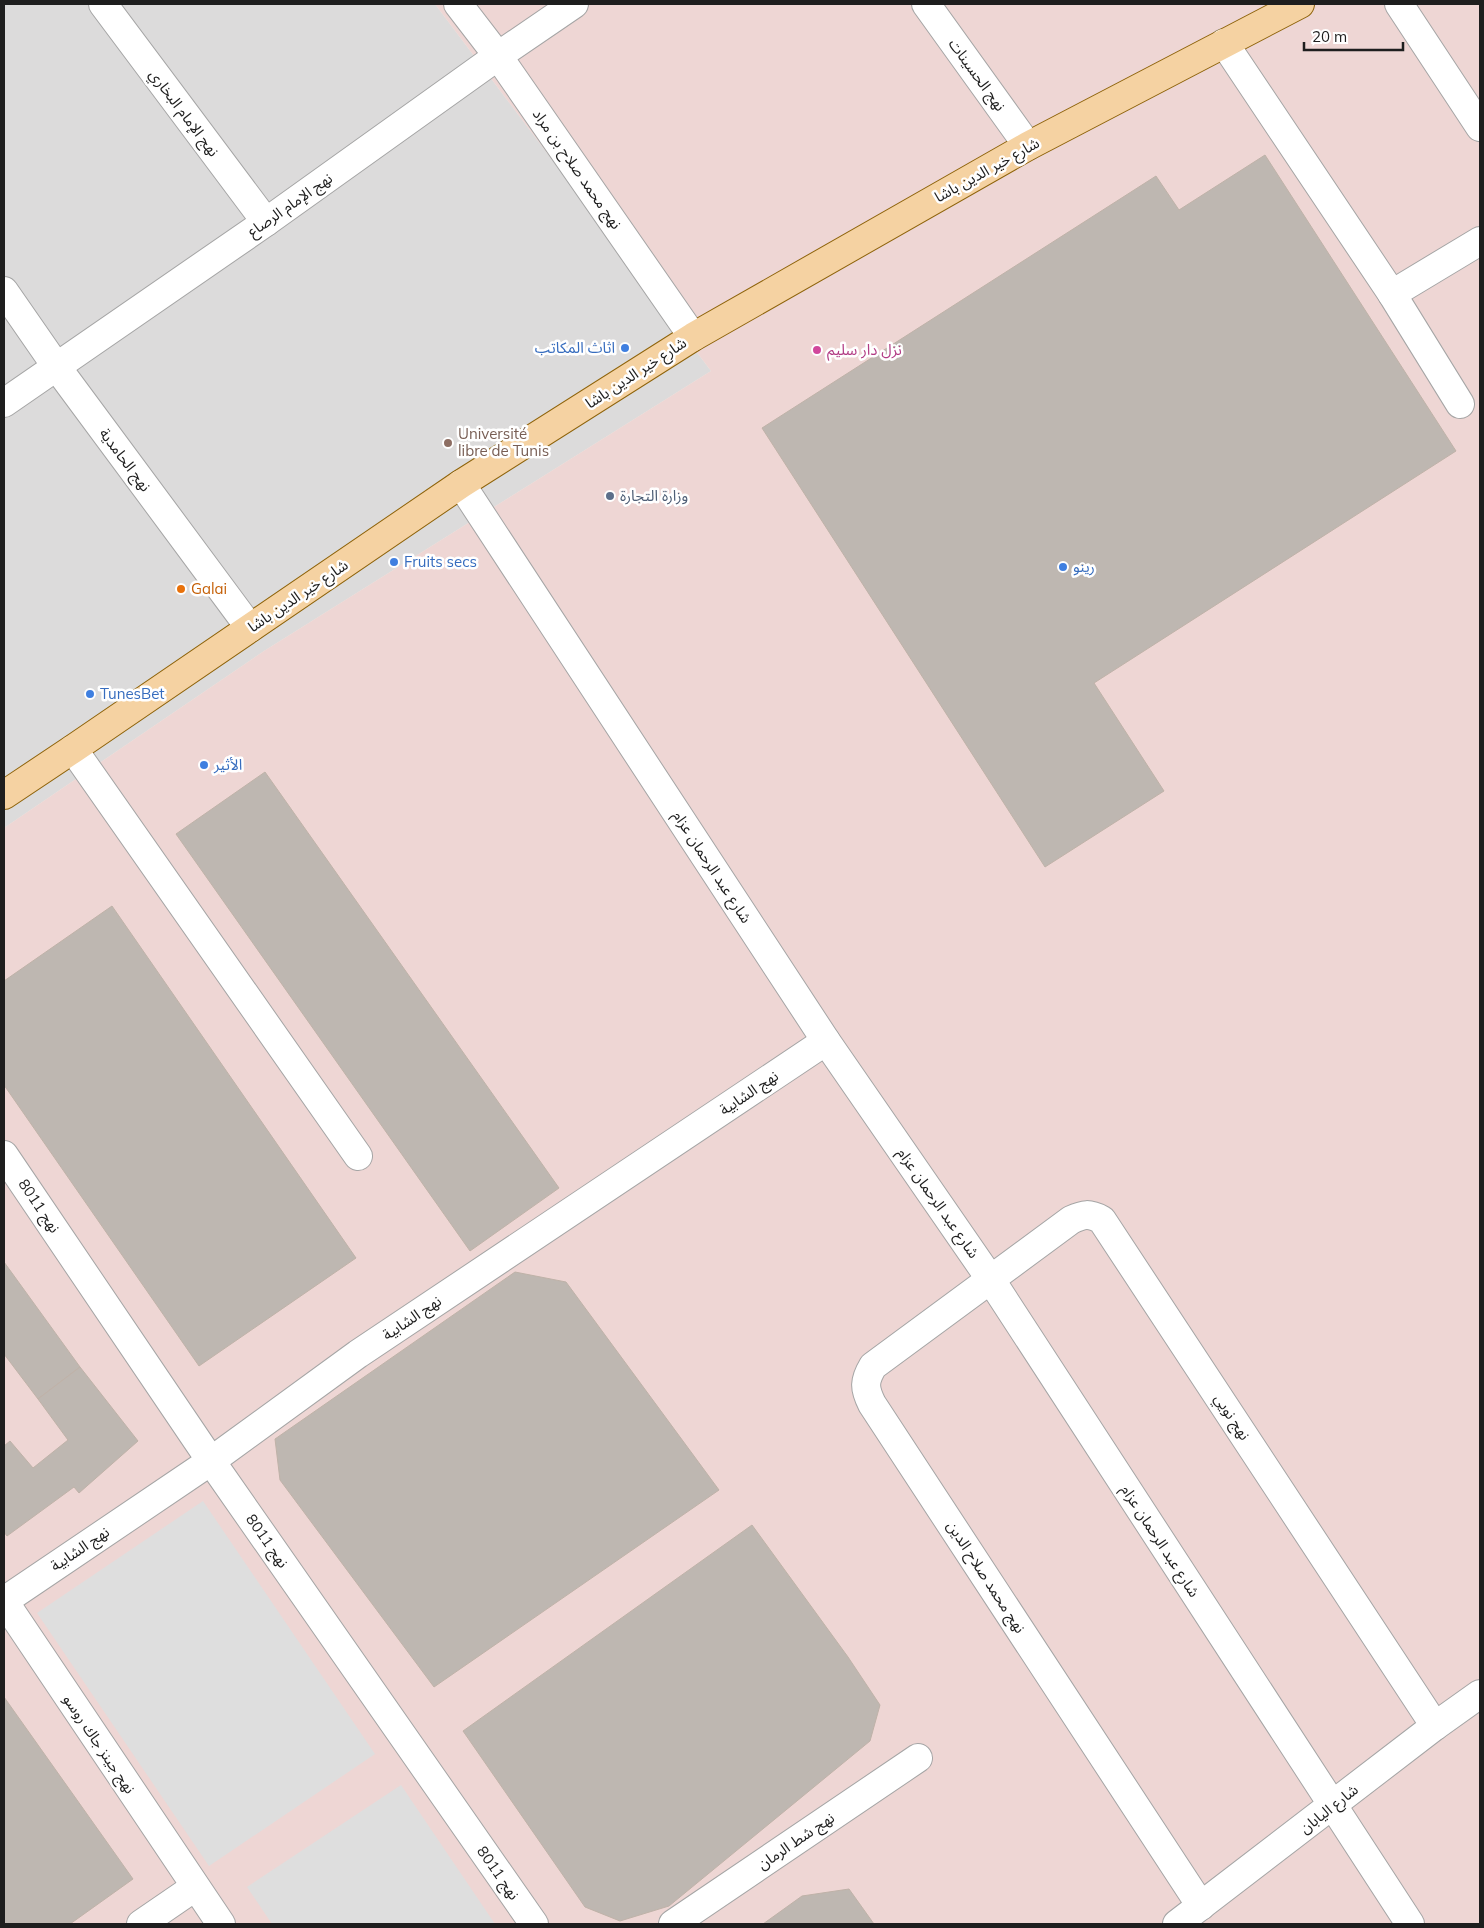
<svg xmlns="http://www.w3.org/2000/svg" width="1484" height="1928" font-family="Mulish,'Noto Sans Arabic',sans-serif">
<rect width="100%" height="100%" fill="#eeebe4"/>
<polygon fill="#dcdbdb" points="4,4 435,4 711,371 264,651 4,828"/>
<polygon fill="#eed6d4" points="435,4 1480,4 1480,1924 4,1924 4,828 264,651 711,371"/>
<g fill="#dedede">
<polygon points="203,1501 375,1754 209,1866 37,1613"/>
<polygon points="401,1785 495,1924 272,1924 247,1887"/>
</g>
<g fill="#beb7b1" stroke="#bfb2a8">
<polygon points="1265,155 1456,451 1094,683 1164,791 1045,867 762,428 1156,176 1179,210"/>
<polygon points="265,772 559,1188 470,1251 176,834"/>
<polygon points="112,906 356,1258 199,1366 4,1085 4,981"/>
<polygon points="4,1262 80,1367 38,1399 4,1354"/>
<polygon points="515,1272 566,1282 719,1490 434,1687 280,1480 275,1439"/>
<polygon points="80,1367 138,1441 79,1493 74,1487 7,1536 4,1532 4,1446 10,1441 33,1468 68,1440 38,1399"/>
<polygon points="752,1525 848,1657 880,1705 870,1741 669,1906 620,1921 585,1907 463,1731"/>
<polygon points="4,1697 133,1879 70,1924 4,1924"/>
<polygon points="849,1889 874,1924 763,1924 802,1896"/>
</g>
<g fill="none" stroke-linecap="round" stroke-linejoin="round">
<g stroke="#a5a5a5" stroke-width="30">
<g id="minor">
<polyline points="103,4 266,222"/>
<polyline points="458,4 498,56 693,337"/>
<polyline points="926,4 1028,146"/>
<polyline points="1399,4 1480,127"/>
<polyline points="1224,43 1392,294 1460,404"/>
<polyline points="4,291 56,366 250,628"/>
<polyline points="1392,294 1480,241"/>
<polyline points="4,403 266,222 498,56 574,4"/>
<polyline points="461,484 826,1041 991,1280 1410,1924"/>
<polyline points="73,749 358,1156"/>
<polyline points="4,1155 211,1461 534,1924"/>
<path d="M1201,1906L872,1404C864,1388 864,1381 873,1366L1071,1220C1084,1214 1089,1213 1102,1220L1435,1726"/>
<polyline points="141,1924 195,1887"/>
<polyline points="221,1924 4,1601 211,1461 358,1354 826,1041"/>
<polyline points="673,1924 918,1758"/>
<polyline points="1177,1924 1435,1726 1480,1694"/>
</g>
</g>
<g stroke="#8e630a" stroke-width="30">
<polyline id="major" points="4,795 73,749 461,484 693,337 1028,146 1300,4"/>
</g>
<use href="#minor" stroke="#fff" stroke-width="28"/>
<use href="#major" stroke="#f5d2a2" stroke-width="28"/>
</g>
<g fill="#3f7fe0" stroke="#fff" stroke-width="2">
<circle cx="625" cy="348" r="5"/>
<circle cx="394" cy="562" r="5"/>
<circle cx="1063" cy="567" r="5"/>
<circle cx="90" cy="694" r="5"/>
<circle cx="204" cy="765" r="5"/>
</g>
<circle fill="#d1479c" stroke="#fff" stroke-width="2" cx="817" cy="350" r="5"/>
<circle fill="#8d6e63" stroke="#fff" stroke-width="2" cx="448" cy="443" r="5"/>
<circle fill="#5c6f8a" stroke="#fff" stroke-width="2" cx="610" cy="496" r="5"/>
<circle fill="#e8710a" stroke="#fff" stroke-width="2" cx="181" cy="589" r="5"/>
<g text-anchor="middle" stroke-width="5" stroke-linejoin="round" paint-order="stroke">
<g font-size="15" fill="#1e1e1e" stroke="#fff">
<text transform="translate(977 75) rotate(54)" y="5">نهج الحسينات</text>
<text transform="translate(184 113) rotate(53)" y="5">نهج الإمام البخاري</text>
<text transform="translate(577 169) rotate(55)" y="5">نهج محمد صلاح بن مراد</text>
<text transform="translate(987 170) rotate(-29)" y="5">شارع خير الدين باشا</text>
<text transform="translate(290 205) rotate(-35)" y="5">نهج الإمام الرصاع</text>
<text transform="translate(636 373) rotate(-33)" y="5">شارع خير الدين باشا</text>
<text transform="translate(125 460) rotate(53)" y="5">نهج الحامدية</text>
<text transform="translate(298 596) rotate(-34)" y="5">شارع خير الدين باشا</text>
<text transform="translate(712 867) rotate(57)" y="5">شارع عبد الرحمان عزام</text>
<text transform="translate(749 1093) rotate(-34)" y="5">نهج الشابية</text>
<text transform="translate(938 1203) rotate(55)" y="5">شارع عبد الرحمان عزام</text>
<text transform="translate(39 1206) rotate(56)" y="5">نهج 8011</text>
<text transform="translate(412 1318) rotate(-34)" y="5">نهج الشابية</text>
<text transform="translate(1232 1417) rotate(57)" y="5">نهج نويي</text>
<text transform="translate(267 1541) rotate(55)" y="5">نهج 8011</text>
<text transform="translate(1160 1541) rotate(57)" y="5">شارع عبد الرحمان عزام</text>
<text transform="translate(80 1549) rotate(-34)" y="5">نهج الشابية</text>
<text transform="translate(986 1577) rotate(57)" y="5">نهج محمد صلاح الدين</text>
<text transform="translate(99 1744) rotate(56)" y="5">نهج جينز جاك روسو</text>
<text transform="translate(1329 1809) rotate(-38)" y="5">شارع اليابان</text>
<text transform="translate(796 1841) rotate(-34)" y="5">نهج شط الرمان</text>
<text transform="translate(498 1873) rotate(55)" y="5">نهج 8011</text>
</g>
<g font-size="15" fill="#366cbe" stroke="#fff" text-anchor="start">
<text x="615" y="353" text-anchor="end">اثاث المكاتب</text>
<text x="404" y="567">Fruits secs</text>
<text x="1073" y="572">رينو</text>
<text x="100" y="699">TunesBet</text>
<text x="214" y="770">الأثير</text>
</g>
<g font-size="15" fill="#b23c85" stroke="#fff" text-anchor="start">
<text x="827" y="355">نزل دار سليم</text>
</g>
<g font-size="15" fill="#785e54" stroke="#fff" text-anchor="start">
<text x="458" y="439">Université<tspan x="458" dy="17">libre de Tunis</tspan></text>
</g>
<g font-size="15" fill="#4e5e75" stroke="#fff" text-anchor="start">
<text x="620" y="501">وزارة التجارة</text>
</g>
<g font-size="15" fill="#c56008" stroke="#fff" text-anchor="start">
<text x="191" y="594">Galai</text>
</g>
</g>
<rect width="1484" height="1928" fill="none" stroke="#1e1e1e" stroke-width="10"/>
<path d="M1304 42v8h99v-8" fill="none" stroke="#1e1e1e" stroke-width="2.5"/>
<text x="1312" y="42" font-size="15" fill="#1e1e1e" stroke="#ffffff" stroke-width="4" paint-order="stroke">20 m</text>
</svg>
